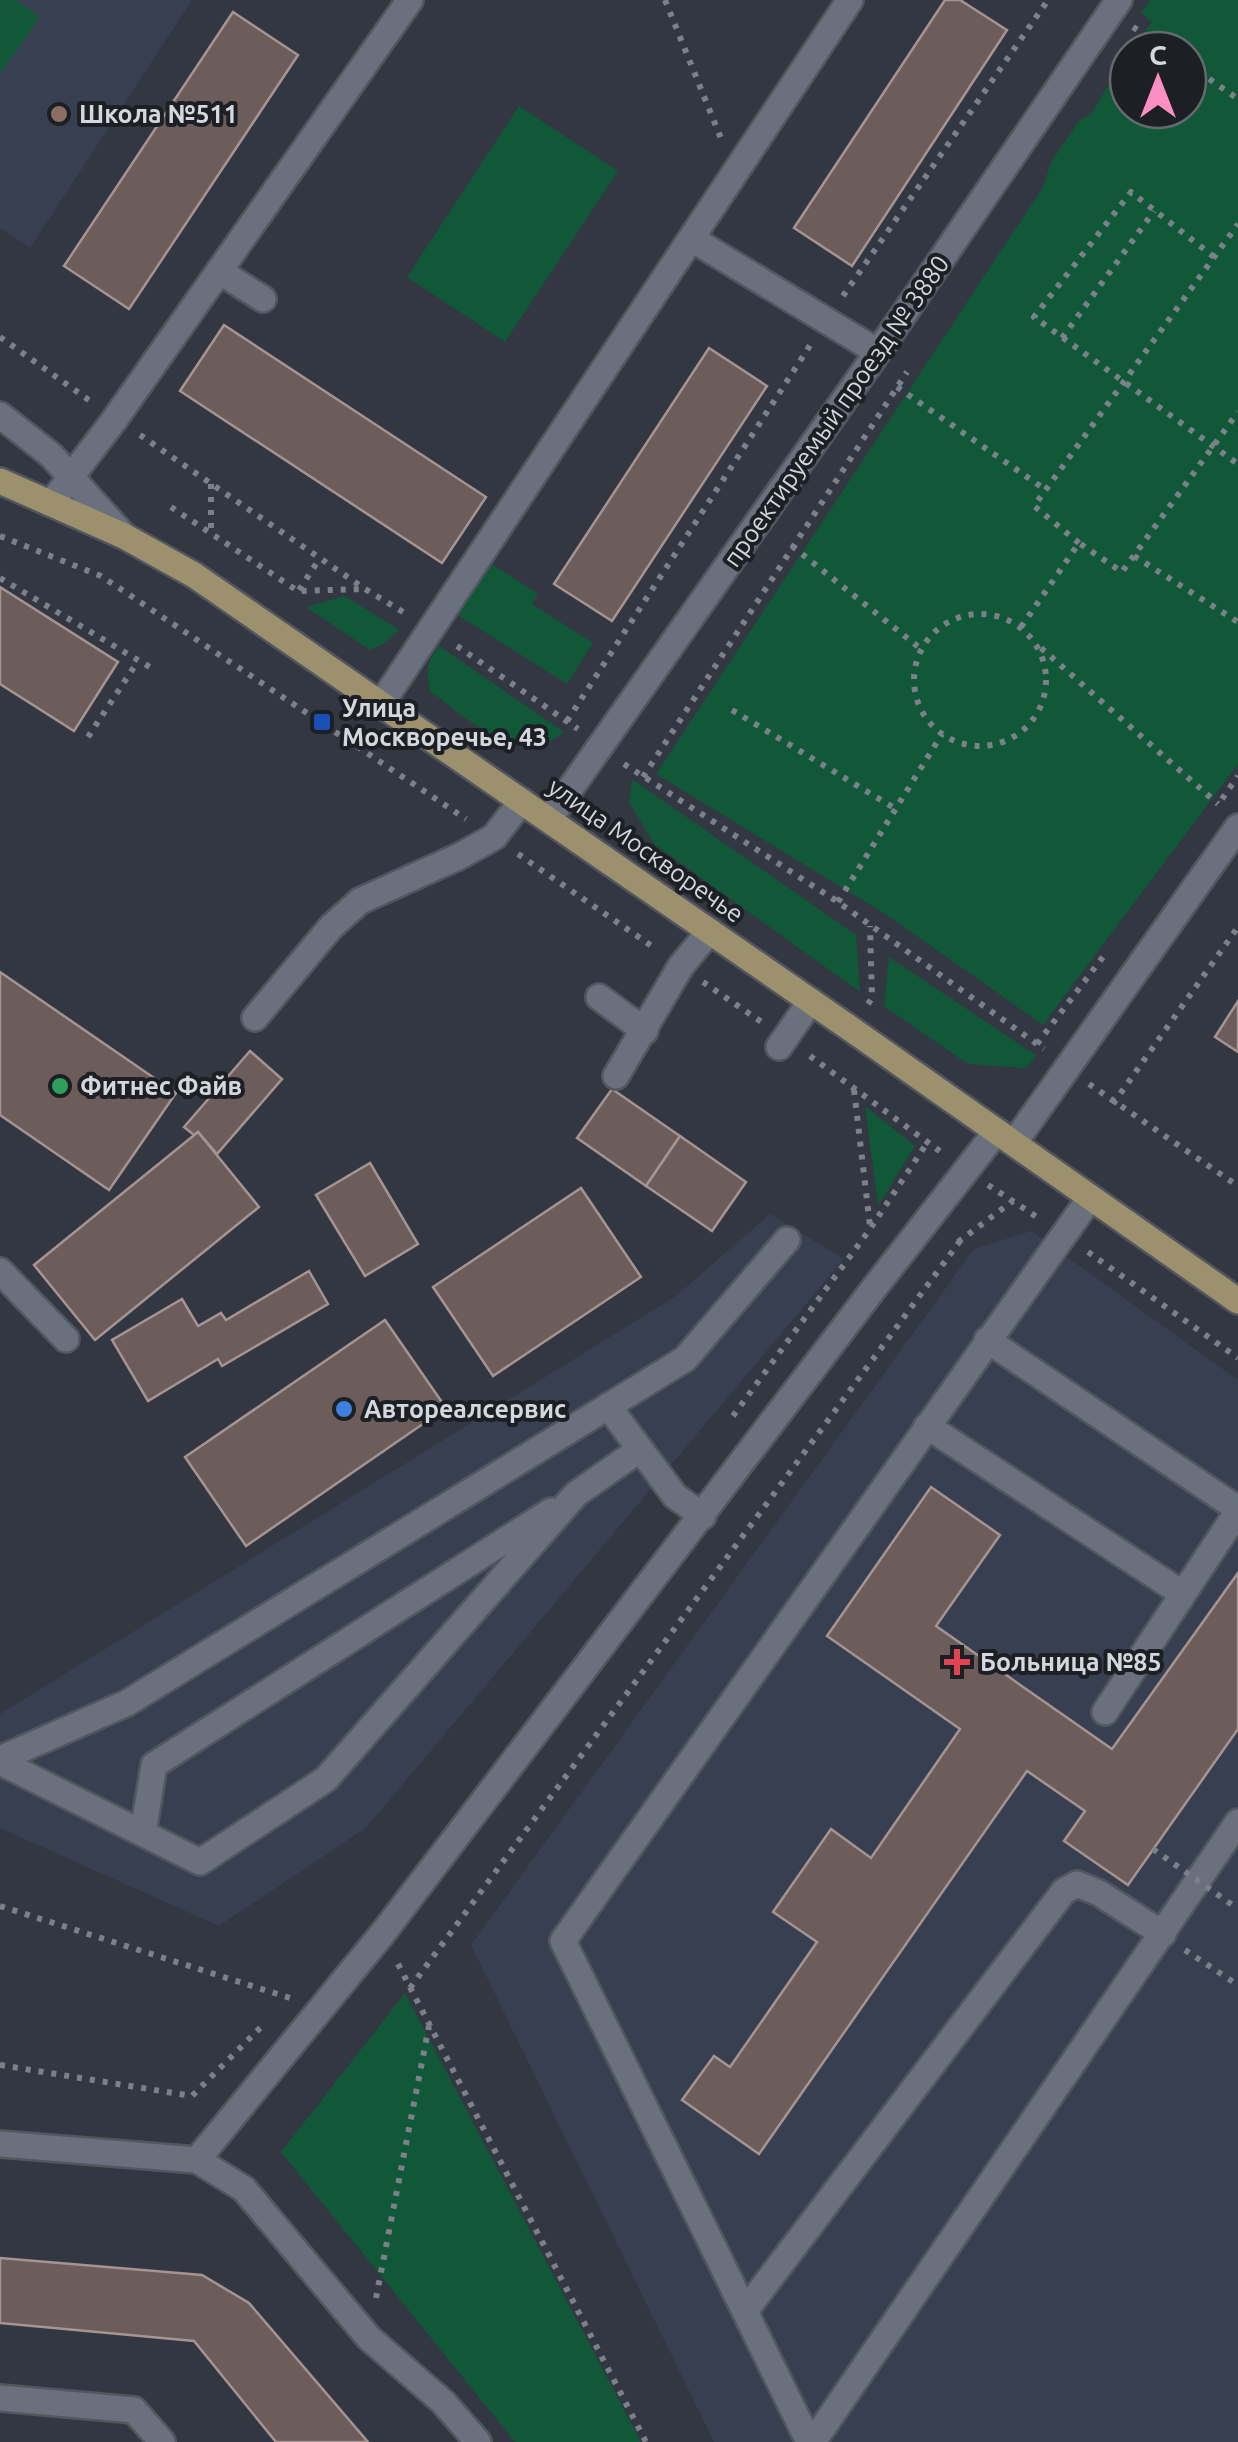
<svg xmlns="http://www.w3.org/2000/svg" width="1238" height="2442" font-family="Ubuntu,sans-serif">
<rect width="100%" height="100%" fill="#323742"/>
<g fill="#383f50">
<polygon points="0,0 192,0 30,248 0,228"/>
<polygon points="770,1214 844,1259 366,1828 219,1926 0,1828 0,1714 676,1296"/>
<polygon points="1031,1231 1238,1380 1238,2442 714,2442 471,1945 974,1249"/>
</g>
<g fill="#105838">
<polygon points="0,0 16,0 40,17 0,74"/>
<polygon points="1150,0 1238,0 1238,764 1043,1025 887,915 656,774 1043,187 1051,162 1079,121 1091,114 1128,53 1128,110 1188,110 1188,50 1131,50 1152,22 1141,13"/>
<polygon points="519,106 618,171 505,342 407,277"/>
<polygon points="489,562 538,594 532,604 593,643 567,684 456,614"/>
<polygon points="345,596 399,630 383,644 370,650 306,607"/>
<path d="M439,646L564,732C518,771 467,717 430,691C426,671 426,662 439,646Z"/>
<polygon points="632,779 856,935 860,992 654,844 629,802"/>
<polygon points="889,957 1037,1056 1025,1068 968,1064 884,1006"/>
<polygon points="865,1106 915,1146 878,1206"/>
<polygon points="405,1993 641,2442 515,2442 281,2152"/>
</g>
<g fill="#6c5c5a" stroke="#a59491" stroke-width="2.5">
<polygon points="945,0 960,0 1007,30 852,266 794,228"/>
<polygon points="233,12 298,55 129,309 64,266"/>
<polygon points="224,325 486,497 442,563 180,391"/>
<polygon points="709,348 767,386 612,621 554,584"/>
<polygon points="0,587 118,662 74,731 0,684"/>
<polygon points="0,972 176,1093 109,1190 0,1115"/>
<polygon points="1238,1001 1238,1052 1215,1037"/>
<polygon points="250,1051 282,1079 217,1154 198,1132 194,1135 184,1127"/>
<polygon points="612,1089 680,1136 646,1186 577,1138"/>
<polygon points="198,1132 259,1207 95,1340 34,1265"/>
<polygon points="680,1136 746,1182 712,1231 646,1186"/>
<polygon points="370,1163 418,1244 365,1276 316,1195"/>
<polygon points="581,1188 641,1277 493,1376 433,1287"/>
<polygon points="309,1271 328,1304 222,1366 218,1359 148,1401 112,1340 182,1299 198,1326 221,1313 226,1320"/>
<polygon points="385,1320 446,1408 246,1546 185,1457"/>
<polygon points="931,1487 1000,1535 936,1626 1112,1749 1238,1573 1238,1729 1128,1885 1064,1841 1085,1811 1027,1771 759,2154 682,2100 714,2056 730,2067 817,1942 773,1912 831,1829 871,1858 960,1729 827,1636"/>
<polygon points="0,2258 202,2275 249,2303 368,2442 276,2442 194,2341 0,2323"/>
</g>
<g fill="none" stroke-linecap="round" stroke-linejoin="round">
<g stroke="#52565f" stroke-width="30">
<g id="minor">
<polyline points="692,239 878,352"/>
<polyline points="219,271 263,299"/>
<polyline points="0,415 52,456 124,536"/>
<polyline points="52,502 115,419 410,0"/>
<polyline points="381,704 850,0"/>
<polyline points="549,819 878,352 1119,0"/>
<polyline points="599,997 645,1031"/>
<polyline points="255,1018 331,927 360,901 460,856 494,837 522,801"/>
<polyline points="779,1047 811,1001"/>
<polyline points="616,1076 681,966 710,931"/>
<polyline points="1014,1143 1238,827"/>
<polyline points="0,1271 66,1339"/>
<polyline points="987,1340 1238,1509"/>
<polyline points="608,1406 675,1496 703,1516"/>
<polyline points="927,1426 1183,1594"/>
<polyline points="1105,1712 1238,1511"/>
<polyline points="0,1759 127,1703 685,1359 787,1240"/>
<polyline points="0,1762 200,1862 326,1779 576,1494 639,1450"/>
<polyline points="143,1833 154,1765 551,1511"/>
<polyline points="0,2144 197,2160 383,1933 875,1287 997,1131"/>
<polyline points="197,2160 244,2189 369,2338 443,2402 478,2442"/>
<polyline points="745,2311 1064,1891 1077,1884 1099,1893 1163,1934"/>
<polyline points="0,2398 134,2410 162,2442"/>
<polyline points="809,2442 563,1941 1090,1198"/>
<polyline points="813,2442 1238,1822"/>
</g>
</g>
<g stroke="#52565f" stroke-width="30">
<polyline id="major" points="0,481 124,536 194,575 851,1029 1238,1301"/>
</g>
<g stroke="#7c8089" stroke-width="6" stroke-dasharray="5 8" stroke-linecap="butt">
<polyline points="665,0 722,141"/>
<polyline points="1133,27 1167,50"/>
<polyline points="1188,64 1238,99"/>
<polyline points="1214,257 1131,192 1034,317 1238,464"/>
<polyline points="843,296 1048,0"/>
<polyline points="0,337 93,403"/>
<polyline points="1062,338 1154,211"/>
<polyline points="897,387 1046,490"/>
<polyline points="140,435 365,589 408,615"/>
<polyline points="211,484 211,532"/>
<polyline points="171,507 298,591 364,589"/>
<polyline points="0,536 101,576 466,819"/>
<polyline points="1079,543 1034,506 1238,224"/>
<polyline points="792,546 921,649"/>
<polyline points="1134,556 1238,622"/>
<polyline points="0,578 153,669"/>
<polyline points="299,590 320,558"/>
<circle cx="980" cy="680" r="66"/>
<polyline points="1021,627 1079,543 1122,572 1238,412"/>
<polyline points="457,646 578,729"/>
<polyline points="1041,648 1218,804"/>
<polyline points="732,710 896,809"/>
<polyline points="567,721 811,344"/>
<polyline points="88,737 138,661"/>
<polyline points="624,764 838,902 1044,1049"/>
<polyline points="643,777 907,372"/>
<polyline points="1222,799 1238,776"/>
<polyline points="518,854 656,949"/>
<polyline points="838,902 942,734"/>
<polyline points="703,982 763,1023"/>
<polyline points="868,1004 872,998 870,926"/>
<polyline points="1037,1044 1106,953"/>
<polyline points="810,1056 941,1152"/>
<polyline points="1089,1084 1238,1186"/>
<polyline points="854,1090 870,1226"/>
<polyline points="1113,1104 1238,927"/>
<polyline points="988,1185 1040,1219"/>
<polyline points="958,1242 1013,1201"/>
<polyline points="1088,1252 1238,1358"/>
<polyline points="733,1416 870,1229 927,1143"/>
<polyline points="0,1906 290,1998"/>
<polyline points="1185,1950 1238,1985"/>
<polyline points="398,1964 646,2442"/>
<polyline points="410,1988 960,1241"/>
<polyline points="0,2065 192,2096 262,2026"/>
<polyline points="376,2298 429,2026"/>
</g>
<use href="#minor" stroke="#6a707d" stroke-width="25"/>
<use href="#major" stroke="#9c906d" stroke-width="25"/>
<polyline stroke="#7c8089" stroke-width="6" stroke-dasharray="5 8" stroke-linecap="butt" points="1153,1849 1238,1909"/>
</g>
<circle fill="#8d6e63" stroke="#1c1f24" stroke-width="4" cx="59" cy="114" r="10"/>
<rect fill="#1a4fb4" stroke="#1c1f24" stroke-width="4" x="312" y="712" width="20" height="20" rx="5"/>
<circle fill="#2e9e5b" stroke="#1c1f24" stroke-width="4" cx="60" cy="1086" r="10"/>
<circle fill="#3f7fe0" stroke="#1c1f24" stroke-width="4" cx="344" cy="1409" r="10"/>
<path fill="#e0444e" stroke="#1c1f24" stroke-width="4" d="M952 1647h10v10h10v10h-10v10h-10v-10h-10v-10h10z"/>
<g text-anchor="middle" stroke-width="8" stroke-linejoin="round" paint-order="stroke">
<g font-size="25" font-weight="bold" fill="#d4d7de" stroke="#1c1f24" text-anchor="start">
<text x="79" y="123">Школа №511</text>
<text x="342" y="717">Улица<tspan x="342" dy="29">Москворечье, 43</tspan></text>
<text x="80" y="1095">Фитнес Файв</text>
<text x="364" y="1418">Автореалсервис</text>
<text x="980" y="1671">Больница №85</text>
</g>
<g font-size="25" fill="#d4d7de" stroke="#1c1f24">
<text transform="translate(836 411) rotate(-55)" y="9">проектируемый проезд № 3880</text>
<text transform="translate(646 850) rotate(35)" y="9">улица Москворечье</text>
</g>
</g>
<g transform="translate(1158 80)"><circle r="48" fill="#1c1f24" stroke="#66696e" stroke-width="2.5"/>
<path d="M0-8L18 38L0 25L-18 38Z" fill="#fb8fc4"/>
<text y="-15" font-size="28" font-weight="bold" text-anchor="middle" fill="#d4d7de">С</text>
</g>
</svg>
